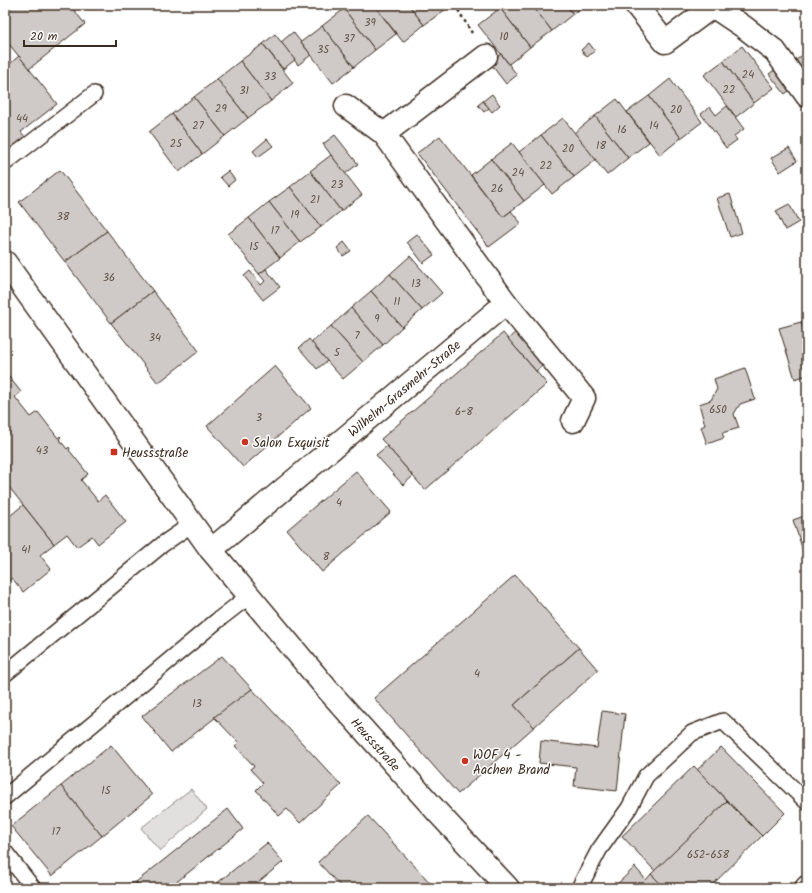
<svg xmlns="http://www.w3.org/2000/svg" width="812" height="893" font-family="Kalam,sans-serif">
<rect width="100%" height="100%" fill="#fff"/>
<filter id="ink" filterUnits="userSpaceOnUse"><feTurbulence type="fractalNoise" baseFrequency=".025" numOctaves="2"/><feDisplacementMap in="SourceGraphic" scale="8" xChannelSelector="R" yChannelSelector="G"/><feConvolveMatrix kernelMatrix="1 2 1 2 8 2 1 2 1" color-interpolation-filters="sRGB"/></filter>
<g filter="url(#ink)">
<polygon fill="#e2e0de" stroke="#8e857e" points="191,789 207,809 160,851 141,828"/>
<g fill="#cfcac7" stroke="#3b2a1e">
<polygon points="7,5 70,5 85,24 29,69 5,39 5,16 11,11"/>
<polygon points="349,5 374,5 396,34 375,50 344,9"/>
<polygon points="374,5 409,5 424,25 403,42"/>
<polygon points="409,5 443,5 446,9 424,25"/>
<polygon points="504,5 532,5 552,31 530,47 500,8"/>
<polygon points="532,5 566,5 573,14 552,31"/>
<polygon points="566,5 585,5 573,14"/>
<polygon points="500,8 530,47 509,64 478,25"/>
<polygon points="344,9 375,50 354,67 322,26"/>
<polygon points="322,26 354,67 333,83 301,42"/>
<polygon points="293,32 311,55 298,65 281,42"/>
<polygon points="275,34 295,60 283,69 263,44"/>
<polygon points="589,43 595,51 587,57 581,50"/>
<polygon points="263,44 293,83 271,101 240,61"/>
<polygon points="742,46 774,88 754,103 723,61"/>
<polygon points="807,51 807,78 794,62"/>
<polygon points="501,54 517,75 506,84 490,63"/>
<polygon points="19,56 57,104 21,132 25,137 5,153 5,68"/>
<polygon points="240,61 271,101 248,118 217,79"/>
<polygon points="723,61 754,103 736,117 704,75"/>
<polygon points="780,66 795,86 785,94 769,74"/>
<polygon points="217,79 248,118 225,136 194,97"/>
<polygon points="670,79 702,122 681,138 649,96"/>
<polygon points="492,94 500,105 492,112 483,101"/>
<polygon points="649,96 681,138 660,155 627,112"/>
<polygon points="194,97 225,136 202,154 172,114"/>
<polygon points="617,99 649,142 628,158 595,116"/>
<polygon points="483,101 489,108 484,112 478,105"/>
<polygon points="727,106 744,129 734,136 737,140 726,148 701,114 710,107 716,115"/>
<polygon points="172,114 202,154 179,172 149,132"/>
<polygon points="595,116 628,158 607,175 574,133"/>
<polygon points="563,118 596,160 574,177 541,135"/>
<polygon points="335,135 358,164 345,174 323,144"/>
<polygon points="541,135 574,177 552,194 519,152"/>
<polygon points="440,136 503,217 511,211 521,223 489,247 417,153"/>
<polygon points="267,139 273,146 258,157 253,151"/>
<polygon points="512,143 545,185 524,201 491,159"/>
<polygon points="789,148 797,161 780,172 771,158"/>
<polygon points="331,155 362,195 341,211 310,171"/>
<polygon points="491,159 524,201 503,217 471,175"/>
<polygon points="60,170 107,231 65,262 19,202"/>
<polygon points="228,171 235,180 228,186 220,177"/>
<polygon points="310,171 341,211 321,227 290,187"/>
<polygon points="290,187 321,227 300,242 269,202"/>
<polygon points="730,194 742,233 730,237 717,198"/>
<polygon points="269,202 300,242 280,258 249,218"/>
<polygon points="789,204 799,222 785,230 776,211"/>
<polygon points="249,218 280,258 259,274 228,234"/>
<polygon points="107,231 153,291 111,323 65,262"/>
<polygon points="417,234 434,255 423,263 407,242"/>
<polygon points="344,242 351,251 343,256 337,248"/>
<polygon points="410,256 442,293 422,310 390,274"/>
<polygon points="266,269 280,287 263,300 244,276 250,271 261,285 265,281 259,274"/>
<polygon points="390,274 422,310 402,327 371,291"/>
<polygon points="153,291 199,351 158,383 111,323"/>
<polygon points="371,291 402,327 383,345 351,308"/>
<polygon points="351,308 383,345 363,362 331,326"/>
<polygon points="807,320 807,341 801,322"/>
<polygon points="801,322 807,341 807,385 804,376 795,379 779,328"/>
<polygon points="331,326 363,362 343,379 311,343"/>
<polygon points="518,330 547,362 536,371 508,339"/>
<polygon points="503,333 547,384 425,490 381,439"/>
<polygon points="309,339 327,361 317,369 299,348"/>
<polygon points="275,366 311,408 243,467 207,426"/>
<polygon points="745,368 755,399 740,404 734,414 739,428 722,433 724,438 707,444 701,427 705,425 699,404 711,400 717,389 714,379"/>
<polygon points="9,377 21,392 15,397 31,417 38,412 58,438 60,436 61,437 59,439 67,449 69,447 70,449 69,450 88,474 81,480 98,501 105,495 126,522 98,544 92,536 77,547 67,534 54,544 5,482 5,379"/>
<polygon points="387,446 413,476 403,485 376,455"/>
<polygon points="356,471 391,512 322,572 287,530"/>
<polygon points="23,505 54,544 40,555 51,569 23,592 12,578 5,584 5,520"/>
<polygon points="807,515 807,563 793,520"/>
<polygon points="515,575 579,648 514,705 534,727 458,794 374,698"/>
<polygon points="579,648 598,670 534,727 514,705"/>
<polygon points="222,656 252,689 171,752 142,716"/>
<polygon points="252,689 341,785 300,823 287,809 279,816 256,790 263,783 250,769 254,766 235,746 239,743 214,717"/>
<polygon points="602,711 625,714 617,791 574,786 576,767 539,763 541,741 597,748"/>
<polygon points="111,745 152,795 102,836 61,786"/>
<polygon points="721,747 785,813 762,836 697,770"/>
<polygon points="694,766 727,801 655,871 622,836"/>
<polygon points="61,786 102,836 52,876 11,826"/>
<polygon points="727,801 762,836 709,888 665,888 651,874"/>
<polygon points="228,809 243,829 169,888 141,888 136,882"/>
<polygon points="368,816 394,844 435,888 342,888 318,862"/>
<polygon points="267,843 283,862 251,888 211,888"/>
<polygon points="635,867 646,880 651,874 665,888 613,888"/>
<polygon points="136,882 138,888 113,888"/>
</g>
<g fill="none" stroke-linecap="round" stroke-linejoin="round">
<g stroke="#3b2a1e" stroke-width="18">
<g id="lane">
<polyline points="5,163 94,94"/>
<polyline points="5,674 163,544 192,524"/>
<polyline points="5,797 218,620 249,596"/>
<polyline points="5,852 33,888"/>
<polyline points="579,888 599,850 629,808 646,776 692,733 723,721 807,802"/>
</g>
</g>
<g stroke="#3b2a1e" stroke-width="25">
<g id="street">
<polyline points="636,5 665,42 712,7"/>
<polyline points="711,5 744,27 775,51 807,96"/>
<polyline points="346,106 384,134 506,303 584,398 573,421"/>
<polyline points="384,134 486,56"/>
<polyline points="5,262 211,550 327,689 440,815 508,888"/>
<polyline points="211,550 506,303"/>
</g>
</g>
<g stroke="#3b2a1e" stroke-width="25">
<polyline id="primary" points="806,888 807,887"/>
</g>
<polyline stroke="#3b2a1e" stroke-width="2.5" stroke-dasharray="3 3" stroke-linecap="butt" points="455,5 472,33"/>
<use href="#lane" stroke="#fff" stroke-width="15"/>
<use href="#street" stroke="#fff" stroke-width="22"/>
<use href="#primary" stroke="#fff" stroke-width="22"/>
</g>
</g>
<g fill="#c8321e" stroke="#fff" stroke-width="1.5">
<circle cx="245" cy="442" r="4"/>
<rect x="110" y="448" width="8" height="8" rx="2"/>
<circle cx="465" cy="761" r="4"/>
</g>
<g text-anchor="middle" stroke-width="3" stroke-linejoin="round" paint-order="stroke">
<g font-size="11" fill="#605248">
<text x="370" y="26">39</text>
<text x="504" y="40">10</text>
<text x="349" y="42">37</text>
<text x="323" y="53">35</text>
<text x="748" y="78">24</text>
<text x="270" y="80">33</text>
<text x="729" y="93">22</text>
<text x="244" y="94">31</text>
<text x="221" y="112">29</text>
<text x="676" y="113">20</text>
<text x="22" y="122">44</text>
<text x="198" y="129">27</text>
<text x="654" y="129">14</text>
<text x="622" y="133">16</text>
<text x="176" y="147">25</text>
<text x="601" y="149">18</text>
<text x="568" y="152">20</text>
<text x="546" y="169">22</text>
<text x="518" y="176">24</text>
<text x="337" y="188">23</text>
<text x="497" y="192">26</text>
<text x="315" y="203">21</text>
<text x="295" y="218">19</text>
<text x="63" y="220">38</text>
<text x="275" y="234">17</text>
<text x="254" y="250">15</text>
<text x="109" y="281">36</text>
<text x="416" y="287">13</text>
<text x="397" y="305">11</text>
<text x="377" y="322">9</text>
<text x="357" y="339">7</text>
<text x="155" y="341">34</text>
<text x="337" y="356">5</text>
<text x="718" y="413">650</text>
<text x="464" y="415">6-8</text>
<text x="259" y="421">3</text>
<text x="42" y="454">43</text>
<text x="339" y="506">4</text>
<text x="26" y="553">41</text>
<text x="326" y="560">8</text>
<text x="477" y="677">4</text>
<text x="197" y="707">13</text>
<text x="106" y="794">15</text>
<text x="56" y="835">17</text>
<text x="708" y="858">652-658</text>
</g>
<g font-size="13" fill="#3b2a1e" stroke="#fff">
<text transform="translate(404 388) rotate(-40)" y="5">Wilhelm-Grasmehr-Straße</text>
<text transform="translate(376 744) rotate(48)" y="5">Heussstraße</text>
</g>
<g font-size="13" fill="#3b2a1e" stroke="#fff" text-anchor="start">
<text x="253" y="447">Salon Exquisit</text>
<text x="122" y="457">Heussstraße</text>
<text x="473" y="759">WOF 4 -<tspan x="473" dy="15">Aachen Brand</tspan></text>
</g>
</g>
<rect width="812" height="893" fill="none" stroke="#fff" stroke-width="20"/>
<rect x="10" y="10" width="792" height="873" fill="none" stroke="#3b2a1e" stroke-width="1.5" filter="url(#ink)"/>
<path d="M24 40v6h92v-6" fill="none" stroke="#3b2a1e" stroke-width="2"/>
<text x="30" y="40" font-size="12" fill="#3b2a1e" stroke="#ffffff" stroke-width="3" paint-order="stroke">20 m</text>
</svg>
